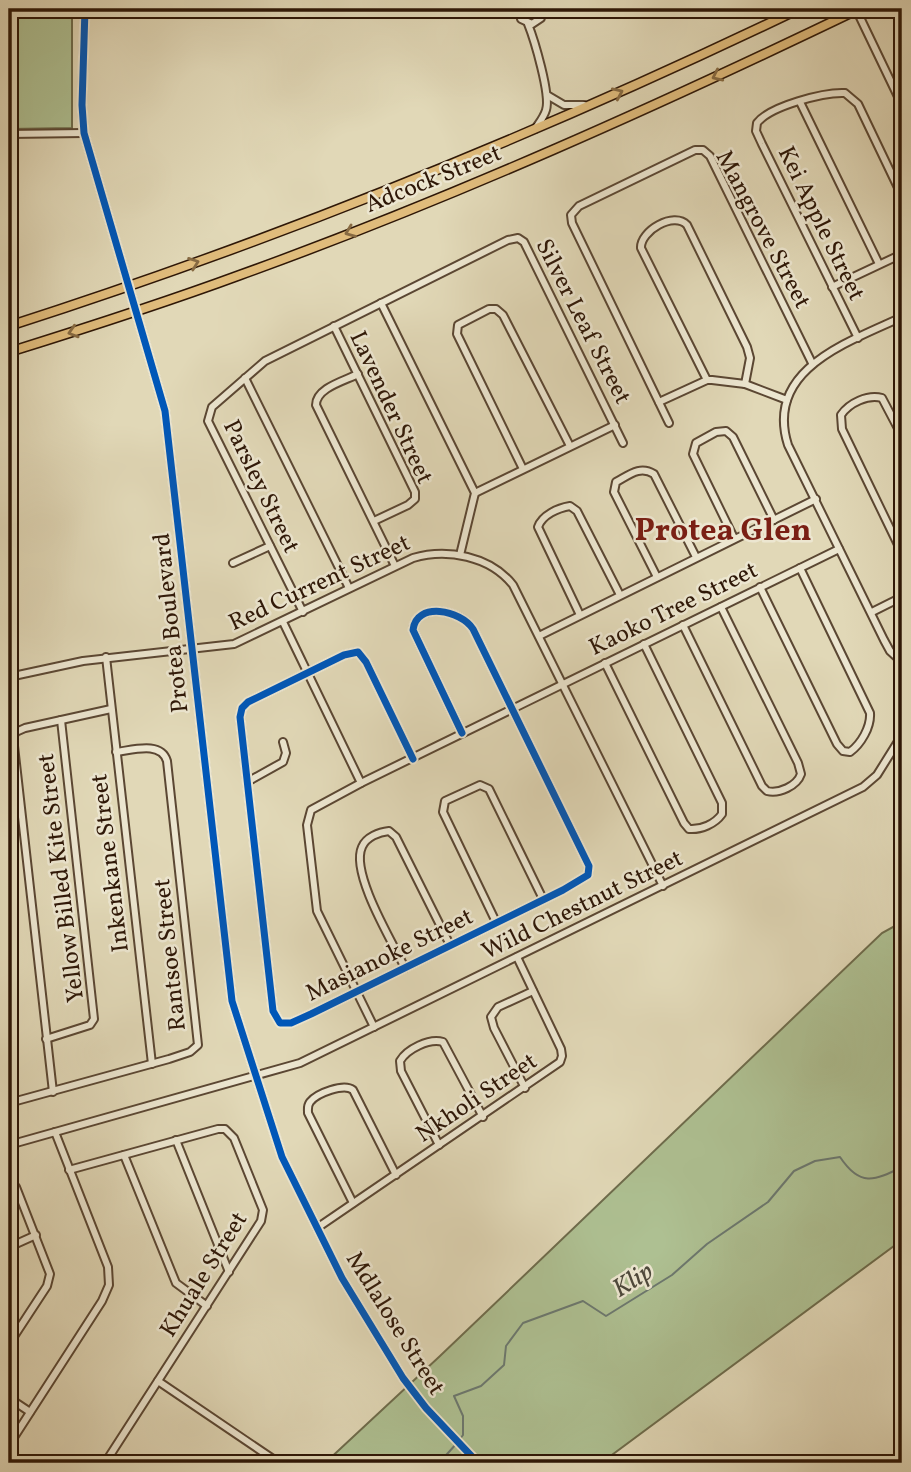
<svg xmlns="http://www.w3.org/2000/svg" width="911" height="1472" font-family="Vollkorn,serif">
<rect width="100%" height="100%" fill="#e1d8b7"/>
<filter id="stains"><feTurbulence type="fractalNoise" baseFrequency=".00286" numOctaves="4"/><feColorMatrix values="0 0 0 0 .2 0 0 0 0 .09 0 0 0 0 .02 0 0 0 .5 -.17"/></filter>
<radialGradient id="worn" r=".72"><stop offset=".6" stop-color="#630" stop-opacity="0"/><stop offset="1" stop-color="#630" stop-opacity=".3"/></radialGradient>
<g fill="#aec092" stroke="#6e6c4c" stroke-width="2">
<polygon points="9,9 72,9 72,128 9,129"/>
<polygon points="902,922 902,1240 601,1463 325,1463 440,1356 882,933"/>
</g>
<g fill="none" stroke-linecap="round" stroke-linejoin="round">
<g stroke="#6c786f" stroke-width="2">
<path d="M460,1439L463,1435V1416L454,1396L481,1386L504,1365L506,1346L523,1323L583,1301L606,1316L672,1275L707,1244L768,1202L794,1171L815,1161L840,1157C860,1187 874,1181 902,1167"/>
<polyline points="439,1463 457,1443"/>
</g>
<g stroke="#5b4733" stroke-width="10">
<g id="minor">
<polyline points="85,9 82,105 84,133 165,411 232,1001 282,1157 342,1278 403,1378 426,1408 478,1463"/>
<polyline points="519,9 521,19 532,24 541,18 542,9"/>
<polyline points="856,9 902,105"/>
<path d="M528,24C534,39 551,95 546,110C544,117 539,123 535,129"/>
<polyline points="547,95 564,105 584,105"/>
<polyline points="800,102 879,264"/>
<polyline points="9,134 84,133"/>
<polyline points="832,287 902,254"/>
<polyline points="381,303 475,493 460,555"/>
<path d="M902,317C849,342 764,369 788,445L884,640L890,651L902,662"/>
<polyline points="334,326 415,492 415,499 408,505 374,521"/>
<path d="M858,338L762,144L756,131L757,123C770,106 824,92 845,93L858,104L902,196"/>
<path d="M358,374C344,381 316,388 316,405L395,566"/>
<polyline points="245,378 349,588"/>
<path d="M707,380L641,248C640,231 674,211 687,225L747,347L750,358L745,384"/>
<polyline points="659,402 707,380 712,380 745,384 787,400"/>
<polyline points="669,423 572,223 571,215 579,206 695,150 703,150 710,156 812,363"/>
<path d="M902,436L882,398C868,394 849,403 841,415L842,429L902,553"/>
<polyline points="523,469 457,334 458,325 489,309 496,309 503,315 570,446"/>
<polyline points="475,493 615,425"/>
<polyline points="734,538 693,454 696,443 716,432 726,431 733,437 774,520"/>
<polyline points="233,563 270,546"/>
<path d="M657,577L614,492L616,482C629,475 640,465 654,474L696,557"/>
<path d="M760,587L837,744L843,751L850,752C861,744 871,727 870,713L800,568"/>
<polyline points="303,612 208,421 212,407 265,361 508,240 518,238 524,242 623,443"/>
<polyline points="872,612 902,597"/>
<path d="M580,615L538,527C542,515 558,508 570,506L577,511L620,595"/>
<polyline points="283,622 361,783"/>
<path d="M683,625L762,786L767,791C779,794 797,786 801,774L798,763L721,607"/>
<polyline points="539,636 816,499"/>
<polyline points="106,657 152,1064"/>
<path d="M605,663L684,823L689,829C701,830 715,824 722,814V803L644,644"/>
<path d="M9,677L83,661L234,644L413,558C447,548 490,556 513,585L663,886"/>
<path d="M413,759L366,662L358,652L344,655L248,702L242,708L240,717L273,1011L280,1023H291L311,1014L563,890L588,875L589,866L473,629C461,610 416,601 413,630L462,733"/>
<polyline points="247,782 283,762 286,753 283,742"/>
<polyline points="496,922 443,812 445,801 480,785 489,789 543,899"/>
<path d="M405,968C393,943 350,873 362,847C366,837 379,832 389,831L396,837L450,945"/>
<polyline points="374,1027 317,911 307,825 311,810 361,783 839,549"/>
<polyline points="46,1039 90,1025 94,1019 61,720"/>
<polyline points="525,1088 494,1028 491,1017 498,1007 533,991"/>
<polyline points="53,1092 13,737 16,732 25,728 111,709"/>
<path d="M9,1103L169,1059L190,1052L198,1045L167,761C161,741 133,750 116,752"/>
<polyline points="176,1140 229,1272"/>
<polyline points="9,1145 300,1063 863,787 877,775 902,735"/>
<path d="M439,1145L401,1071L400,1061C407,1049 429,1038 443,1042L483,1117"/>
<polyline points="124,1155 176,1283 207,1306"/>
<polyline points="69,1170 218,1129 225,1129 234,1138 263,1210 261,1221 105,1463"/>
<polyline points="9,1184 16,1187 50,1274 47,1286 9,1344"/>
<path d="M353,1203L308,1113C308,1108 307,1106 310,1102C317,1093 344,1083 353,1090L396,1175"/>
<polyline points="317,1228 560,1062 562,1056 561,1049 517,957"/>
<polyline points="9,1252 16,1244 36,1235"/>
<polyline points="158,1381 276,1461"/>
<polyline points="9,1398 30,1412"/>
<polyline points="9,1445 102,1301 109,1285 108,1267 55,1132"/>
</g>
</g>
<g stroke="#2e1707" stroke-width="11">
<g id="major">
<path d="M9,326C280,239 543,132 799,9"/>
<path d="M9,352C86,328 164,303 240,275C451,199 657,106 859,9"/>
</g>
</g>
<use href="#minor" stroke="#ece6d0" stroke-width="6"/>
<use href="#major" stroke="#e0bc7c" stroke-width="8"/>
<g stroke="#ece6d0" stroke-width="11">
<g id="cycleway">
<polyline points="85,9 82,105 84,133 165,411 232,1001 282,1157 342,1278 403,1378 426,1408 478,1463"/>
<path d="M413,759L366,662L358,652L344,655L248,702L242,708L240,717L273,1011L280,1023H291L311,1014L563,890L588,875L589,866L473,629C461,610 416,601 413,630L462,733"/>
</g>
</g>
<use href="#cycleway" stroke="#0057b8" stroke-width="7"/>
</g>
<defs><path id="oneway-chevron" d="M-2-3.5L2.5 0L-2 3.5" fill="none" stroke-width="1.6" stroke-linecap="round" stroke-linejoin="round" transform="scale(1.75)"/></defs>
<g stroke="#876a42">
<use href="#oneway-chevron" transform="translate(717 76) rotate(155)"/>
<use href="#oneway-chevron" transform="translate(618 93) rotate(-24)"/>
<use href="#oneway-chevron" transform="translate(350 232) rotate(159)"/>
<use href="#oneway-chevron" transform="translate(194 263) rotate(-20)"/>
<use href="#oneway-chevron" transform="translate(73 332) rotate(163)"/>
</g>
<g text-anchor="middle" stroke-width="5" stroke-linejoin="round" paint-order="stroke">
<g font-size="24" fill="#2e1707" stroke="#ece6d0">
<text transform="translate(433 178) rotate(-22)" y="8">Adcock Street</text>
<text transform="translate(822 223) rotate(64)" y="8">Kei Apple Street</text>
<text transform="translate(764 229) rotate(62)" y="8">Mangrove Street</text>
<text transform="translate(584 321) rotate(63)" y="8">Silver Leaf Street</text>
<text transform="translate(392 407) rotate(65)" y="8">Lavender Street</text>
<text transform="translate(262 486) rotate(64)" y="8">Parsley Street</text>
<text transform="translate(319 582) rotate(-25)" y="8">Red Current Street</text>
<text transform="translate(673 608) rotate(-26)" y="8">Kaoko Tree Street</text>
<text transform="translate(170 623) rotate(-96)" y="8">Protea Boulevard</text>
<text transform="translate(109 863) rotate(-97)" y="8">Inkenkane Street</text>
<text transform="translate(60 878) rotate(-97)" y="8">Yellow Billed Kite Street</text>
<text transform="translate(582 904) rotate(-26)" y="8">Wild Chestnut Street</text>
<text transform="translate(389 954) rotate(-26)" y="8">Masianoke Street</text>
<text transform="translate(169 955) rotate(-96)" y="8">Rantsoe Street</text>
<text transform="translate(476 1097) rotate(-34)" y="8">Nkholi Street</text>
<text transform="translate(203 1274) rotate(-58)" y="8">Khuale Street</text>
<text transform="translate(396 1323) rotate(58)" y="8">Mdlalose Street</text>
</g>
<g font-size="26" font-style="italic" fill="#4d483b" stroke="#ece6d0">
<text transform="translate(632 1279) rotate(-32)" y="9">Klip</text>
</g>
<g font-size="32" font-weight="bold" fill="#7a1f14" stroke="#ece6d0">
<text x="723" y="540">Protea Glen</text>
</g>
</g>
<rect width="911" height="1472" fill="none" stroke="#e1d8b7" stroke-width="35"/>
<rect x="10" y="10" width="890" height="1451" fill="none" stroke="#2e1707" stroke-width="3.5"/>
<rect x="18" y="18" width="876" height="1437" fill="none" stroke="#2e1707" stroke-width="2"/>
<rect width="100%" height="100%" filter="url(#stains)"/>
<rect width="100%" height="100%" fill="url(#worn)"/>
</svg>
